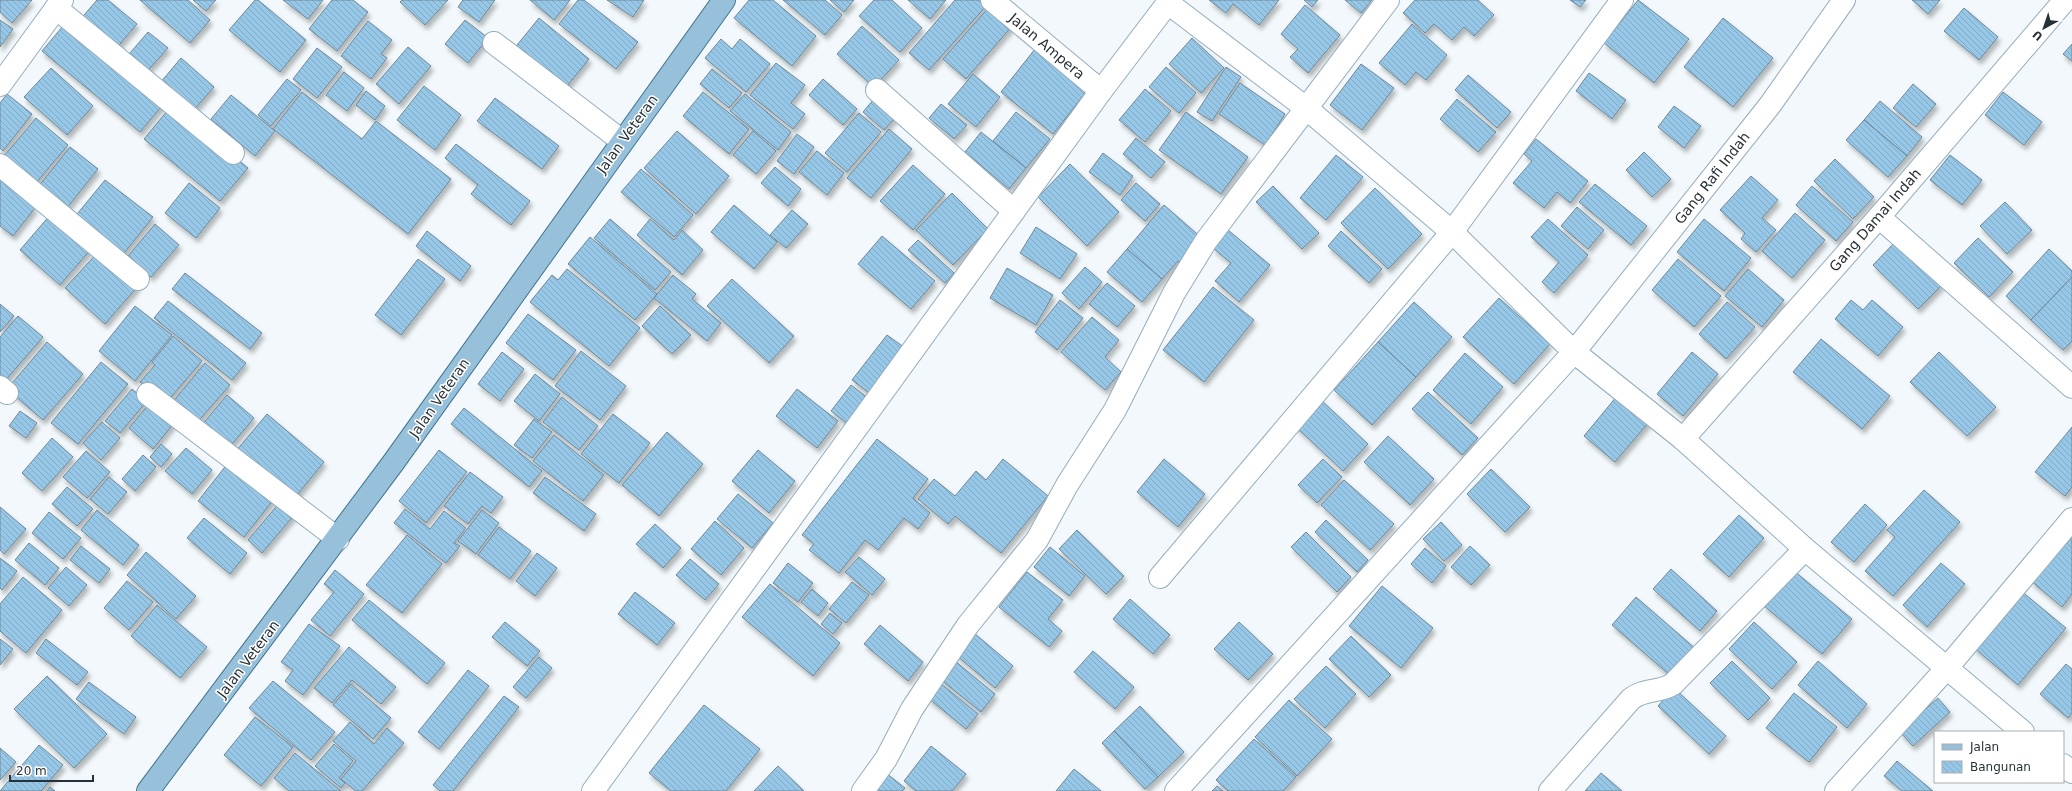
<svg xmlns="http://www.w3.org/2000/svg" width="2072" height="791" font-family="'DejaVu Sans',sans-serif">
<defs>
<pattern id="building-back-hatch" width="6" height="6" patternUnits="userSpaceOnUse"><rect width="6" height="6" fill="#96c7e6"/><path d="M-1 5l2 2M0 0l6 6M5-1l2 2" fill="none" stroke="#81abc6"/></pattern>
<filter id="shadow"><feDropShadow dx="2.5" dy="4.5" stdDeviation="2" flood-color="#0004"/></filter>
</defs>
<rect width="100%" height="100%" fill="#f2f8fb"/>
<g fill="url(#building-back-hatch)" stroke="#6f8898" filter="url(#shadow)">
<polygon points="0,0 32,0 12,23 0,12"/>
<polygon points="97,0 108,0 137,24 114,51 78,22"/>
<polygon points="140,0 188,0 210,20 190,43"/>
<polygon points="193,0 216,0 206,11"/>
<polygon points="255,0 258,0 306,40 280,72 229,30"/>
<polygon points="283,0 323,0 308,19"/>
<polygon points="332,0 353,0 368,12 337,51 309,29"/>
<polygon points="402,0 448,0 425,25 400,2"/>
<polygon points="463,0 495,0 479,22 458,7"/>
<polygon points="530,0 570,0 554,20"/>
<polygon points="578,0 584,0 638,42 616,69 559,24"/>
<polygon points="607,0 644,0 633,17"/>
<polygon points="749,0 773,0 816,36 792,66 734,18"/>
<polygon points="783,0 825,0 842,15 825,35"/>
<polygon points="830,0 854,0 844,12"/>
<polygon points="874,0 892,0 922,28 900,52 859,16"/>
<polygon points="908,0 946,0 930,19"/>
<polygon points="955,0 980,0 987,5 929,70 909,53"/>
<polygon points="1209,0 1279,0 1259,25 1233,4 1226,13"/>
<polygon points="1304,0 1318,0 1312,7"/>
<polygon points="1345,0 1372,0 1361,13"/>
<polygon points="1415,0 1478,0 1494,15 1474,36 1464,27 1452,40 1434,24 1425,33 1403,13"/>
<polygon points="1570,0 1586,0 1580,7"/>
<polygon points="1638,0 1689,39 1654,83 1604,43"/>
<polygon points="1912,0 1940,0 1928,14"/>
<polygon points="991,5 1013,25 966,79 943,59"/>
<polygon points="1305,5 1340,35 1308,73 1290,57 1298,49 1281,34"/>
<polygon points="1964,8 1998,37 1979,60 1944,31"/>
<polygon points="539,18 589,59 563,91 513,50"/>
<polygon points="1723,18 1773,58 1733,107 1684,67"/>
<polygon points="0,20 13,29 0,47"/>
<polygon points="68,20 166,101 140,132 42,51"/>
<polygon points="465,20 488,38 468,63 445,44"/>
<polygon points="368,21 392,40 381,54 387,58 371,79 341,56"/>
<polygon points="1412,24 1447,55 1426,80 1416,72 1405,85 1379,63"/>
<polygon points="862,26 899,60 874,87 837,54"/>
<polygon points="148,32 168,48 143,76 124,60"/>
<polygon points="1192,38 1224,68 1201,93 1169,64"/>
<polygon points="721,39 732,49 740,39 770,64 746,92 705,58"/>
<polygon points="2072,44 2072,61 2063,54"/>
<polygon points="408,47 431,66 399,104 376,84"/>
<polygon points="317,48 342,67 317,98 293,79"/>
<polygon points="1035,49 1087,91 1053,134 1001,92"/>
<polygon points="181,58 214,87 193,111 160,83"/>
<polygon points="776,63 805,85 791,103 805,114 793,129 750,95"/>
<polygon points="1361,64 1394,88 1362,130 1330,105"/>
<polygon points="1166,67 1196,93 1179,113 1149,87"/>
<polygon points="1226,67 1241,77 1212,121 1197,112"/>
<polygon points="51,68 93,106 67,135 24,97"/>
<polygon points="712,69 742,93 729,108 700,84"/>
<polygon points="344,72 364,88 347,111 326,95"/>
<polygon points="1589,73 1626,100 1612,119 1576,91"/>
<polygon points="973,74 1000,97 976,127 948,104"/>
<polygon points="1468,75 1511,112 1497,128 1455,90"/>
<polygon points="287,79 301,90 271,126 258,115"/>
<polygon points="823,79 857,109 843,125 809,95"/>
<polygon points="1240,83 1285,114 1265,145 1219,114"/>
<polygon points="1913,84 1936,104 1916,127 1893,108"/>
<polygon points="424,86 461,115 435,150 397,120"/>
<polygon points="1145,89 1171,111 1145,142 1119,120"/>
<polygon points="366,91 385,106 375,120 356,105"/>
<polygon points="302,92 362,139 376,121 451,179 408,234 273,129"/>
<polygon points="703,92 749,129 729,154 683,116"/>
<polygon points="2003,92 2042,122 2024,145 1985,115"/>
<polygon points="879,93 900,112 884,130 863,112"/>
<polygon points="7,94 32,114 3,151 0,148 0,103"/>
<polygon points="745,94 791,132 778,150 730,111"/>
<polygon points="231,95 275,131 255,156 211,119"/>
<polygon points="495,98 559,146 542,169 477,121"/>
<polygon points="1457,99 1496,132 1478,152 1440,119"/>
<polygon points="1880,101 1922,137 1907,156 1864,120"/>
<polygon points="941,104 967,125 954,139 929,118"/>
<polygon points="172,105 248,168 220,201 144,139"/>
<polygon points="1674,106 1701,126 1684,148 1658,127"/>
<polygon points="1016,112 1050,139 1026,168 993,141"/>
<polygon points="1186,112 1248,157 1221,194 1159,150"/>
<polygon points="859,113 881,132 847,172 825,153"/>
<polygon points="36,118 68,145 36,183 4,156"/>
<polygon points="1864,120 1907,156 1888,177 1846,140"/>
<polygon points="889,129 912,149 871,198 847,178"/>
<polygon points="677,131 729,176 696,214 644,168"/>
<polygon points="753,131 776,151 756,174 733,155"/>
<polygon points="981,132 1026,168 1009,189 965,152"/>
<polygon points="797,134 814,147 794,174 777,161"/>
<polygon points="1136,138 1165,162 1151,178 1123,154"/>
<polygon points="1536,139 1588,181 1570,203 1557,192 1544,208 1513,183 1532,161 1524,154"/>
<polygon points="456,144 530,201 511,225 471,194 478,185 445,158"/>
<polygon points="70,147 98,169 66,209 38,187"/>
<polygon points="817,151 844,173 827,195 799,172"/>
<polygon points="1644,152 1671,179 1652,197 1626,170"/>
<polygon points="1103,153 1133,176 1120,195 1089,172"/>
<polygon points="1336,155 1363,177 1326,220 1300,198"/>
<polygon points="1950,155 1982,180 1962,205 1930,180"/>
<polygon points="1835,159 1874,197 1853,219 1814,181"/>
<polygon points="1070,164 1119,212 1087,246 1038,197"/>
<polygon points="913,165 945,194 913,230 880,201"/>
<polygon points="775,167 801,189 788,206 761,183"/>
<polygon points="641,169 693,215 674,237 621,192"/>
<polygon points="1751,176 1778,200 1762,218 1776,230 1756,252 1741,239 1745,233 1720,210"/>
<polygon points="0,179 35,208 13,236 0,226"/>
<polygon points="105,180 153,217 121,257 73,219"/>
<polygon points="189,183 220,208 196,238 165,213"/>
<polygon points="1136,183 1160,204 1145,221 1121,200"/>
<polygon points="1595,184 1647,226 1631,245 1579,202"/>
<polygon points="1273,186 1319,233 1302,249 1256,202"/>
<polygon points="1812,186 1853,222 1836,241 1796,205"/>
<polygon points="1375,188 1422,234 1388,269 1341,223"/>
<polygon points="952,193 988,229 953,265 916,230"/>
<polygon points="2005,202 2032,230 2007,254 1980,226"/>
<polygon points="734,205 777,242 754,269 711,232"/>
<polygon points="1164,205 1203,239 1181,264 1178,261 1162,279 1127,249"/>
<polygon points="1577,207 1604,230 1588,249 1561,226"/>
<polygon points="792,210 808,224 786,248 770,235"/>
<polygon points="1795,213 1825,240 1792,278 1762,251"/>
<polygon points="51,214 91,249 60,285 20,250"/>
<polygon points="610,219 671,272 655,290 594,238"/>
<polygon points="650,219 674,240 682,230 703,250 682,275 637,235"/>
<polygon points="1548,219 1588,255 1554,293 1542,282 1559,262 1531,237"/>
<polygon points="1704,219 1751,258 1724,291 1677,252"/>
<polygon points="155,224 179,245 151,277 128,256"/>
<polygon points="1036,227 1077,254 1060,279 1020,253"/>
<polygon points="1228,230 1270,265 1239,302 1215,281 1231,263 1213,248"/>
<polygon points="427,231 471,266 460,281 416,246"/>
<polygon points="1341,231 1382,269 1369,283 1328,246"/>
<polygon points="882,236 935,281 911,309 858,264"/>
<polygon points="590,237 657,294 635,320 568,264"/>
<polygon points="1978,238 2013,272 1989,297 1954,263"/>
<polygon points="918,240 954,273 945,283 908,250"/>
<polygon points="1896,241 1942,285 1918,309 1873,265"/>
<polygon points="1127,249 1162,279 1142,302 1107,272"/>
<polygon points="2049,249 2072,271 2072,277 2031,320 2006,296"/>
<polygon points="99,251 138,286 105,324 65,288"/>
<polygon points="418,259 445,279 401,335 375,315"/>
<polygon points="1678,259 1721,296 1694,327 1652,290"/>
<polygon points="1085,267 1102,282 1079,309 1062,293"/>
<polygon points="1007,268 1053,295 1036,325 990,298"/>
<polygon points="567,269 640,328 609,366 530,302 552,275 558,280"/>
<polygon points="1748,269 1784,300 1762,327 1725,296"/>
<polygon points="185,273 262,333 250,349 172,289"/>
<polygon points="673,275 696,294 692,299 721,323 707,341 654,298"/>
<polygon points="2072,277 2072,341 2063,350 2031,320"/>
<polygon points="732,279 794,336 769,363 707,306"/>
<polygon points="1107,283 1135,306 1117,327 1089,304"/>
<polygon points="1213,287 1254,320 1204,382 1163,350"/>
<polygon points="1499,298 1550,344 1514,384 1463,337"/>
<polygon points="1060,300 1083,318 1057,350 1035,332"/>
<polygon points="1851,300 1863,310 1872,300 1903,327 1878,356 1835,319"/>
<polygon points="168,301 246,363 232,380 154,318"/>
<polygon points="1414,302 1452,337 1416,377 1378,342"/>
<polygon points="1727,302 1755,327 1726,359 1699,334"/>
<polygon points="0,304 14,316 0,332"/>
<polygon points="135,306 172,335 135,381 99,351"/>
<polygon points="660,306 691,335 672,354 642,326"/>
<polygon points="528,314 576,350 553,380 506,343"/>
<polygon points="18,316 43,337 4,382 0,378 0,337"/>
<polygon points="1092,317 1119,340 1105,357 1121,372 1105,390 1061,352"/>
<polygon points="887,335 905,348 869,393 852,380"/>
<polygon points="173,336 202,361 166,403 140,382 155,365 152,362"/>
<polygon points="1821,339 1890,396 1862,429 1793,372"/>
<polygon points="47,342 83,374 43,420 7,389"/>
<polygon points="1378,342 1416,377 1372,425 1334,390"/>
<polygon points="581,351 626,386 600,420 555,386"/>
<polygon points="502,352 524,369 500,401 478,384"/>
<polygon points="1692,352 1718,374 1683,416 1657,394"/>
<polygon points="1939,352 1996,407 1967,436 1910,382"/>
<polygon points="1465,353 1503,387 1471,424 1433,390"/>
<polygon points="101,362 128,384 78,444 51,423"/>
<polygon points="205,363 230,385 195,425 171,404"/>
<polygon points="535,374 560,394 539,421 514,401"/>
<polygon points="851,385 869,399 849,425 831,411"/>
<polygon points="132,389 147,401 120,433 105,421"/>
<polygon points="797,389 838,421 817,448 776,416"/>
<polygon points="1428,392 1478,438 1462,455 1412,409"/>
<polygon points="227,395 254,418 228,449 201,426"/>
<polygon points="1617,396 1649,422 1615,462 1584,436"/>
<polygon points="562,397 598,426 579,450 543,422"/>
<polygon points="1319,398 1368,444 1343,471 1294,425"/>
<polygon points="150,403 174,423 153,449 129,428"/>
<polygon points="464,408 542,471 529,487 451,424"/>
<polygon points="20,411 37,423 26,438 9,426"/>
<polygon points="267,414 324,462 293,500 235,452"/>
<polygon points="613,414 650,443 619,483 581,454"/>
<polygon points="534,419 552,432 532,458 514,445"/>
<polygon points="102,422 120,438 101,460 83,443"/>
<polygon points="2072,427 2072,487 2065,496 2035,472"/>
<polygon points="667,432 703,464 659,516 622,485"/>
<polygon points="554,435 604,475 583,501 533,461"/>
<polygon points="1388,436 1434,479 1410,505 1364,462"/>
<polygon points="52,438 73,457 42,491 22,473"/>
<polygon points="877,439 928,479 913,498 930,513 918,529 904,518 878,550 865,540 839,573 809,550 814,544 802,535"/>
<polygon points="161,444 172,454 161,467 150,457"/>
<polygon points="186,448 212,470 192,494 165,471"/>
<polygon points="439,450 467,472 426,523 399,501"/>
<polygon points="758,450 795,481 769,513 732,481"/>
<polygon points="86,451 110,472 87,498 63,477"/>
<polygon points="143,455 156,467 135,491 122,479"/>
<polygon points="1003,459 1048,496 1001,553 955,516 948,524 918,499 934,479 955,496 976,471 986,480"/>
<polygon points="1164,459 1205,494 1178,527 1137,492"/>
<polygon points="1323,459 1342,477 1317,503 1298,485"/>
<polygon points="228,463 274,499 244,537 198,501"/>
<polygon points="1491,469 1530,507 1505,532 1467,494"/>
<polygon points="470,472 503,497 491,513 482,506 468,524 444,506"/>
<polygon points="109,477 127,492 108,514 90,499"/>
<polygon points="545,477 596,514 584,531 533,493"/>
<polygon points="1344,480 1394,524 1370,550 1321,505"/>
<polygon points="67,487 93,509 77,526 52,504"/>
<polygon points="1924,490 1960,522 1893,596 1865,571 1895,537 1887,530"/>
<polygon points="738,494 773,523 752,548 717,519"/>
<polygon points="280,502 295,514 262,553 248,540"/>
<polygon points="1865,504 1887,525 1854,562 1831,542"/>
<polygon points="0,507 26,529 4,554 0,550"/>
<polygon points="405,509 430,529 444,511 466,528 454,543 460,546 446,563 394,523"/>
<polygon points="97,510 139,545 123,565 81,530"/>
<polygon points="482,510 499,523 476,554 458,541"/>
<polygon points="49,512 81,538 63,559 32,533"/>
<polygon points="1739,515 1764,538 1729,577 1703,554"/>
<polygon points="204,518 247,553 230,574 187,538"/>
<polygon points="1326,520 1368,560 1357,572 1315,532"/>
<polygon points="715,521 744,548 721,575 691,549"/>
<polygon points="1441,522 1462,545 1444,561 1423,539"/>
<polygon points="655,524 681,548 663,568 636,544"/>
<polygon points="499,527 531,551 510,579 478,555"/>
<polygon points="1077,530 1124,576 1106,594 1059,549"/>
<polygon points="1306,532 1351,577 1337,592 1291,547"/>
<polygon points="407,535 442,564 402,613 366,585"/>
<polygon points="2070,535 2072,537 2072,594 2062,607 2031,581"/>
<polygon points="29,543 59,568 45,585 15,560"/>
<polygon points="81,546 110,569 99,583 70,560"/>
<polygon points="1470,546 1490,565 1471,585 1451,567"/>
<polygon points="1050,547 1085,576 1069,596 1034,567"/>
<polygon points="1425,548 1446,566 1432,583 1411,564"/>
<polygon points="146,552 196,596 176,619 127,575"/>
<polygon points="537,553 557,568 535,596 516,581"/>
<polygon points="859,557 885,579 872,595 845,572"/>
<polygon points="0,558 17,571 2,590 0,588"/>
<polygon points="690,559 719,584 705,600 676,575"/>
<polygon points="788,563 813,583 798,602 773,583"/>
<polygon points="1941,563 1965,584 1927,627 1903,605"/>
<polygon points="66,567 87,585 69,606 48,588"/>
<polygon points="1671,569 1717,611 1700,631 1653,589"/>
<polygon points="335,570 364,594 330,636 311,620 334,592 324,584"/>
<polygon points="1793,570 1852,619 1822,654 1763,605"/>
<polygon points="1027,572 1063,600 1048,619 1062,631 1049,647 999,607"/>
<polygon points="23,577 62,610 26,653 0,631 0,604"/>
<polygon points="127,581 153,602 129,630 104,608"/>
<polygon points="852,582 869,595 846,623 829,609"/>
<polygon points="770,584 840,643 813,676 742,617"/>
<polygon points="1382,586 1433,628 1401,668 1349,626"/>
<polygon points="812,589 828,603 818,616 801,602"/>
<polygon points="2020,590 2066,628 2018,685 1973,647"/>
<polygon points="635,592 675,623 657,645 618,614"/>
<polygon points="1636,597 1696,649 1672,677 1612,625"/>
<polygon points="1130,599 1170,635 1153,654 1113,619"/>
<polygon points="369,600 445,663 427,684 352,620"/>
<polygon points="157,605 207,647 180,678 131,636"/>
<polygon points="830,613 842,623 833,634 821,624"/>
<polygon points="505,622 540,651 527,666 492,637"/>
<polygon points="1239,622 1273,654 1248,680 1214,649"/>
<polygon points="1754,622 1797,662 1772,689 1729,649"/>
<polygon points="309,624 340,646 303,695 285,681 293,670 281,662"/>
<polygon points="880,625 923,662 908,681 864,644"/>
<polygon points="974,633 1013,666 995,688 956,655"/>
<polygon points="1351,636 1391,675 1369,697 1329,659"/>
<polygon points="0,639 13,649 0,665"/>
<polygon points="46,639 88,672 77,685 36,653"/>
<polygon points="349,647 396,687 381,704 352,680 332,703 314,688"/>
<polygon points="1093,651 1134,687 1115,709 1074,672"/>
<polygon points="539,657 552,668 526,698 513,687"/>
<polygon points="955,661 995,694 981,712 940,679"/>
<polygon points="1732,661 1770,698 1748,720 1710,683"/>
<polygon points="1818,661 1867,704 1847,728 1798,685"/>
<polygon points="2066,664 2072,669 2072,713 2068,718 2040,694"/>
<polygon points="1326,666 1356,694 1325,728 1294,699"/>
<polygon points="468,670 489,686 439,749 418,732"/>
<polygon points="47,676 107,734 74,768 14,709"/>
<polygon points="273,681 335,732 311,760 249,708"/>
<polygon points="89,682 136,717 124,734 76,699"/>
<polygon points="940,683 978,714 966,729 928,698"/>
<polygon points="351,684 391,718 373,739 333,705"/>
<polygon points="1674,688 1726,736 1709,754 1658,706"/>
<polygon points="1794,693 1837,727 1809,762 1766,728"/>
<polygon points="504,696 519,707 453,791 440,791 433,785"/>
<polygon points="1938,698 1950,712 1913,746 1900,732"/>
<polygon points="1289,700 1332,739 1297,776 1255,737"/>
<polygon points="704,705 760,749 726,791 671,791 649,773"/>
<polygon points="1140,706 1184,752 1158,777 1114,731"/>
<polygon points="255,717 293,747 261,786 224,755"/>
<polygon points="350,722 374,744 387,728 404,743 362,791 356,791 341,779 356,761 333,741"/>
<polygon points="1114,731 1158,777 1145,789 1102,743"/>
<polygon points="1254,739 1296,777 1283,791 1228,791 1216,780"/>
<polygon points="334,744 353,761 339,778 345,783 341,788 315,766"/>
<polygon points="39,745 63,765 41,791 0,791"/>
<polygon points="931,746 966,774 952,791 916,791 904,781"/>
<polygon points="0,748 16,762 0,780"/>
<polygon points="295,753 341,791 289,791 274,778"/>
<polygon points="1897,761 1933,791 1902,791 1884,776"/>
<polygon points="778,766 804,791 754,791"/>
<polygon points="1074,769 1101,791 1056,791"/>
<polygon points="886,773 905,788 902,791 871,791"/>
<polygon points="1601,773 1622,791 1585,791"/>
<polygon points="1217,786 1223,791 1212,791"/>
<polygon points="50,787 55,791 47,791"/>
</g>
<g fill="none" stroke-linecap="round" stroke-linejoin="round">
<g stroke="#94adbe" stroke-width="24">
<g id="street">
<polyline points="992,0 1101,91"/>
<polyline points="1168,3 1306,108 1452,232 1574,352 1683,439 1805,549 2023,732"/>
<polyline points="56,8 233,153"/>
<polyline points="494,43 622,141"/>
<polyline points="0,85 62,0"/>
<polyline points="877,90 1014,211"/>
<polyline points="0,165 138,279"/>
<polyline points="1879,217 2072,387"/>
<polyline points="0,387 7,393"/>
<polyline points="148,394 338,539"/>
<polyline points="1683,439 1879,217 2065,0"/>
<polyline points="1160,577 1452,232 1622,0"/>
<polyline points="2063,765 2072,772"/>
<polyline points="593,791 1101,91 1170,0"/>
<polyline points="863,791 886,759 912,709 968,625 1037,540 1067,485 1115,410 1174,293 1206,241 1388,0"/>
<polyline points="1176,791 1574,352 1770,105 1844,0"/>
<path d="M1550,791L1631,699C1645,688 1659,693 1673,684L1805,549"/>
<polyline points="1836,791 1946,669 2072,519"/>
</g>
</g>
<g stroke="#427491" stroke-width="24">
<polyline id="primary" points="148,791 393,463 724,0"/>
</g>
<use href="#street" stroke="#fff" stroke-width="22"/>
<use href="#primary" stroke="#97c1da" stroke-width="22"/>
</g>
<g text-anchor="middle" stroke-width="3" stroke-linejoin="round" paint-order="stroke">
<g font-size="14" fill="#273138" stroke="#fff">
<text transform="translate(1047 46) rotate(40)" y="5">Jalan Ampera</text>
<text transform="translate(627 134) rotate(-54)" y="5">Jalan Veteran</text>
<text transform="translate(1712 178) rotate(-52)" y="5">Gang Rafi Indah</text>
<text transform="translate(1875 220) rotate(-49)" y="5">Gang Damai Indah</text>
<text transform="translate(439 398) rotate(-55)" y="5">Jalan Veteran</text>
<text transform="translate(248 659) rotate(-53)" y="5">Jalan Veteran</text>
</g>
</g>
<rect x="1934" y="731" width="130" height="52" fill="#ffffff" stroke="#a9adaf"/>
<rect x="1942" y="744" width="20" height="6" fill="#97c1da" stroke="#a9adaf"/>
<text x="1970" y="751" font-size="12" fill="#273138">Jalan</text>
<rect x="1942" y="761" width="20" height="12" fill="url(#building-back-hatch)" stroke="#a9adaf"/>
<text x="1970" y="771" font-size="12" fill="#273138">Bangunan</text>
<g transform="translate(2044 28) rotate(220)" stroke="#ffffff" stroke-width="3" paint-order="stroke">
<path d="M0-3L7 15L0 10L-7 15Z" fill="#273138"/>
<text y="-6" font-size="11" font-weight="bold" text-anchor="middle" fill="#273138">U</text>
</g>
<path d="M10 775v6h83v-6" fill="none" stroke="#273138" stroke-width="2"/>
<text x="16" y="775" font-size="12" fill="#273138" stroke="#ffffff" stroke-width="3" paint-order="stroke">20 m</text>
</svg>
